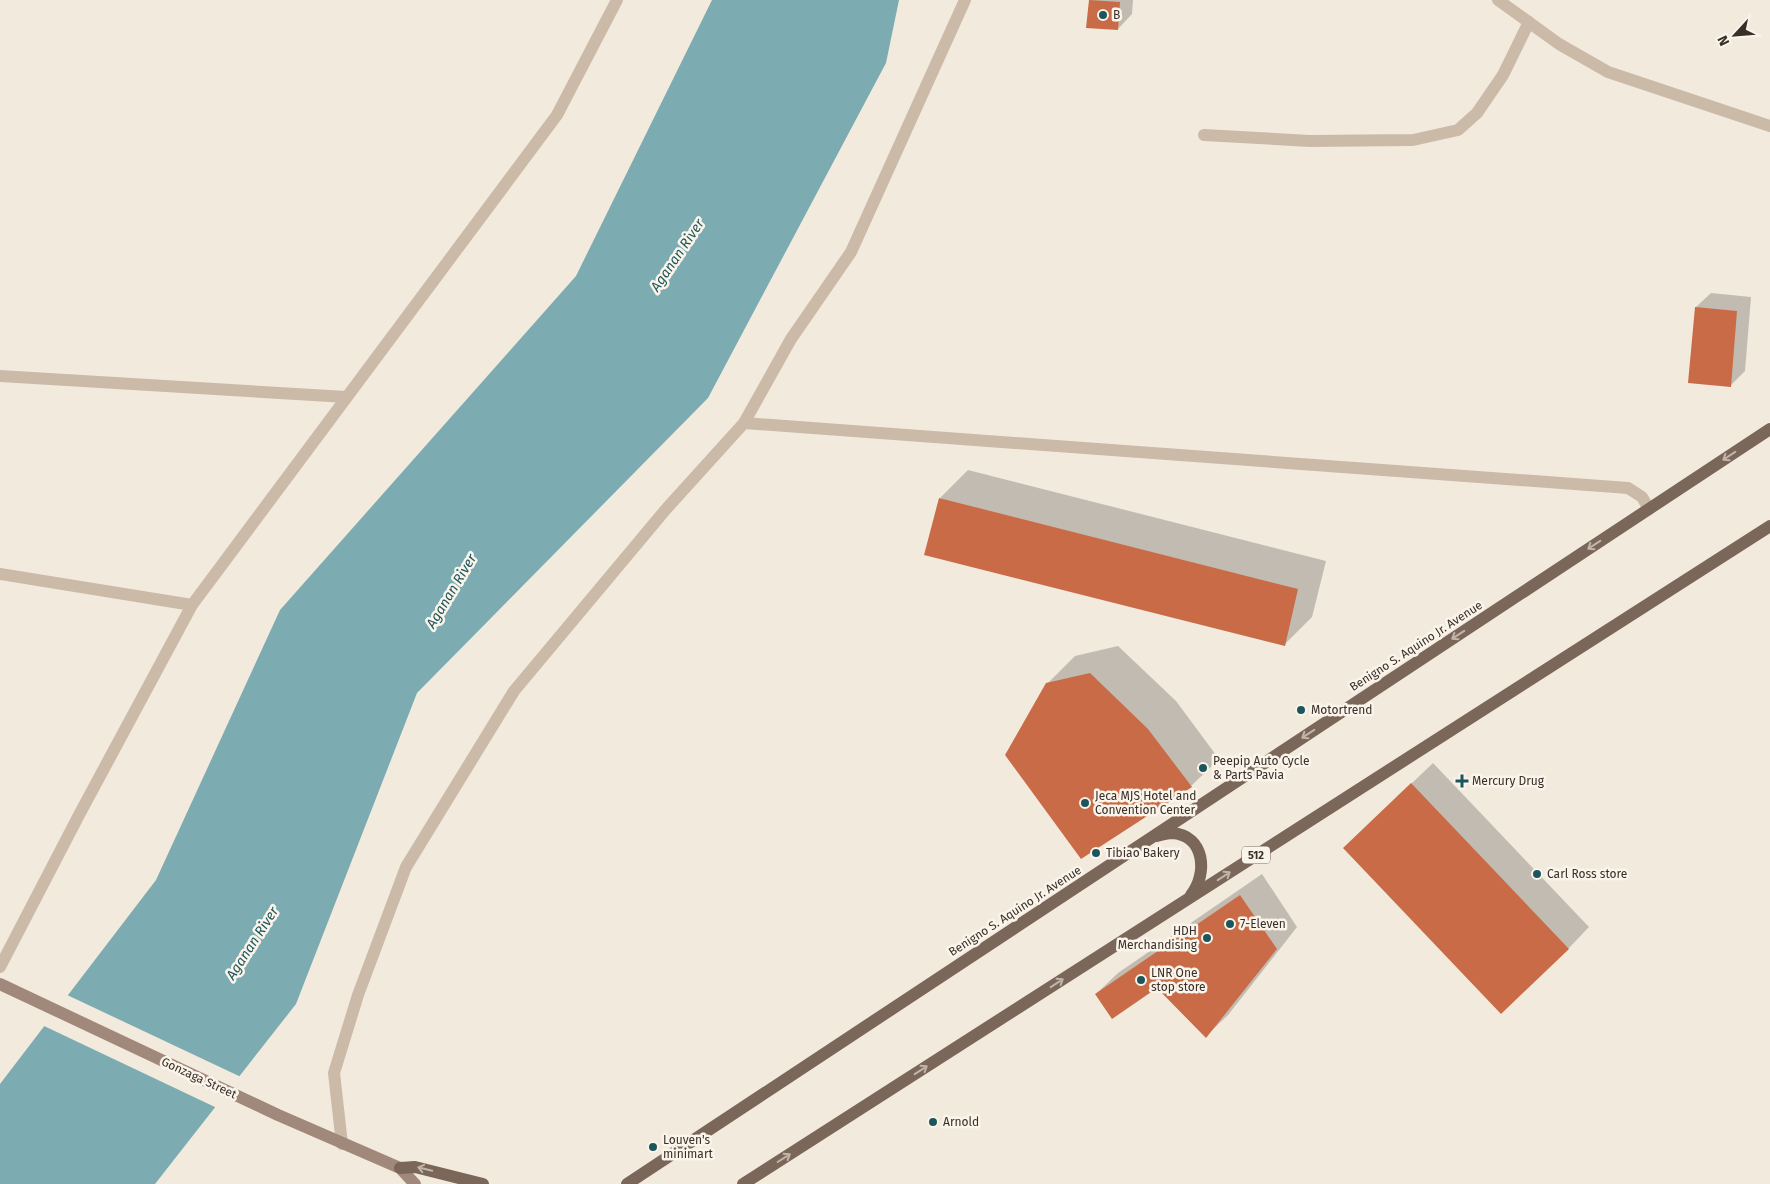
<svg xmlns="http://www.w3.org/2000/svg" width="1770" height="1184" font-family="'Fira Sans',sans-serif">
<rect width="100%" height="100%" fill="#f3eade"/>
<polygon fill="#7cacb1" points="712,0 899,0 886,63 708,398 417,693 296,1004 155,1184 0,1184 0,1084 156,880 280,610 576,276"/>
<polygon fill="#f3eade" points="65,994 241,1077 217,1108 42,1025"/>
<g fill="#0003">
<polygon points="1091,0 1133,0 1132,14 1118,29 1090,1"/>
<polygon points="1711,293 1751,297 1745,371 1730,386 1696,307"/>
<polygon points="968,470 1326,561 1312,617 1284,645 940,498"/>
<polygon points="1118,646 1176,701 1219,759 1191,786 1047,684 1075,656"/>
<polygon points="1433,763 1589,927 1568,949 1366,827"/>
<polygon points="1262,874 1297,927 1228,1015 1206,1036 1158,986 1096,994 1118,973"/>
</g>
<g fill="#c96b46">
<polygon points="1089,0 1120,2 1118,30 1086,28"/>
<polygon points="1695,307 1737,311 1731,387 1688,383"/>
<polygon points="939,498 1298,589 1285,646 924,555"/>
<polygon points="1090,673 1148,729 1192,787 1081,859 1005,755 1046,683"/>
<polygon points="1411,783 1569,949 1501,1014 1343,848"/>
<polygon points="1240,895 1277,949 1206,1038 1157,988 1112,1019 1095,994"/>
</g>
<g fill="none" stroke-linecap="round" stroke-linejoin="round">
<g stroke="#ccbaa9" stroke-width="12">
<polyline points="1498,0 1559,44 1608,72 1770,126"/>
<polyline points="1204,135 1310,141 1413,140 1458,130 1477,113 1503,75 1529,22"/>
<polyline points="0,376 346,397"/>
<polyline points="744,423 1628,488 1642,497 1649,509"/>
<polyline points="0,574 192,605"/>
<polyline points="0,967 79,815 192,605 557,115 617,0"/>
<polyline points="342,1144 334,1073 358,995 406,867 514,691 667,508 744,423 791,339 851,252 965,0"/>
</g>
<polyline stroke="#a0897a" stroke-width="12" points="0,984 278,1115 400,1168 415,1184"/>
<g stroke="#7b665a" stroke-width="12">
<path d="M1156,836C1161,835 1167,833 1172,833C1205,835 1208,874 1191,895"/>
<polyline points="400,1168 415,1167 483,1184"/>
<polyline points="627,1184 1770,429"/>
<polyline points="743,1184 1770,526"/>
</g>
</g>
<defs><path id="oneway-shaft" d="M-6 0H5M1.5-3L5.5 0L1.5 3" fill="none" stroke-width="1.6" stroke-linecap="round" stroke-linejoin="round" transform="scale(1.25)"/></defs>
<g stroke="#c1b4a9">
<use href="#oneway-shaft" transform="translate(1729 456) rotate(146)"/>
<use href="#oneway-shaft" transform="translate(1594 545) rotate(147)"/>
<use href="#oneway-shaft" transform="translate(1458 635) rotate(147)"/>
<use href="#oneway-shaft" transform="translate(1308 734) rotate(147)"/>
<use href="#oneway-shaft" transform="translate(1224 876) rotate(-33)"/>
<use href="#oneway-shaft" transform="translate(1057 983) rotate(-33)"/>
<use href="#oneway-shaft" transform="translate(921 1070) rotate(-33)"/>
<use href="#oneway-shaft" transform="translate(784 1158) rotate(-32)"/>
<use href="#oneway-shaft" transform="translate(425 1169) rotate(-166)"/>
</g>
<g fill="#1d555c" stroke="#faf4ea" stroke-width="2">
<circle cx="1103" cy="15" r="5"/>
<circle cx="1301" cy="710" r="5"/>
<circle cx="1203" cy="768" r="5"/>
<path d="M1459.5 773.5h5v5h5v5h-5v5h-5v-5h-5v-5h5z"/>
<circle cx="1085" cy="803" r="5"/>
<circle cx="1096" cy="853" r="5"/>
<circle cx="1537" cy="874" r="5"/>
<circle cx="1230" cy="924" r="5"/>
<circle cx="1207" cy="938" r="5"/>
<circle cx="1141" cy="980" r="5"/>
<circle cx="933" cy="1122" r="5"/>
<circle cx="653" cy="1147" r="5"/>
</g>
<g text-anchor="middle" stroke-width="5" stroke-linejoin="round" paint-order="stroke">
<rect fill="#faf4ea" stroke="#736a63" stroke-width="1" x="1242" y="846.5" width="28" height="17" rx="4"/>
<g font-size="11" font-weight="bold" fill="#392f29">
<text x="1256" y="859">512</text>
</g>
<g font-size="12" fill="#392f29" stroke="#faf4ea" text-anchor="start">
<text x="1113" y="19">B</text>
<text x="1311" y="714">Motortrend</text>
<text x="1213" y="765">Peepip Auto Cycle<tspan x="1213" dy="14">&amp; Parts Pavia</tspan></text>
<text x="1472" y="785">Mercury Drug</text>
<text x="1095" y="800">Jeca MJS Hotel and<tspan x="1095" dy="14">Convention Center</tspan></text>
<text x="1106" y="857">Tibiao Bakery</text>
<text x="1547" y="878">Carl Ross store</text>
<text x="1240" y="928">7-Eleven</text>
<text x="1197" y="935" text-anchor="end">HDH<tspan x="1197" dy="14">Merchandising</tspan></text>
<text x="1151" y="977">LNR One<tspan x="1151" dy="14">stop store</tspan></text>
<text x="943" y="1126">Arnold</text>
<text x="663" y="1144">Louven's<tspan x="663" dy="14">minimart</tspan></text>
</g>
<g font-size="12" fill="#392f29" stroke="#faf4ea">
<text transform="translate(1416 646) rotate(-33)" y="4">Benigno S. Aquino Jr. Avenue</text>
<text transform="translate(1015 911) rotate(-33)" y="4">Benigno S. Aquino Jr. Avenue</text>
<text transform="translate(199 1078) rotate(25)" y="4">Gonzaga Street</text>
</g>
<g font-size="14" font-style="italic" fill="#1d555c" stroke="#faf4ea">
<text transform="translate(677 255) rotate(-56)" y="5">Aganan River</text>
<text transform="translate(451 591) rotate(-59)" y="5">Aganan River</text>
<text transform="translate(252 943) rotate(-57)" y="5">Aganan River</text>
</g>
</g>
<g transform="translate(1735 35) rotate(244)" stroke="#faf4ea" stroke-width="4" paint-order="stroke">
<path d="M0-4L9 19L0 12L-9 19Z" fill="#392f29"/>
<text y="-8" font-size="14" font-weight="bold" text-anchor="middle" fill="#392f29">N</text>
</g>
</svg>
